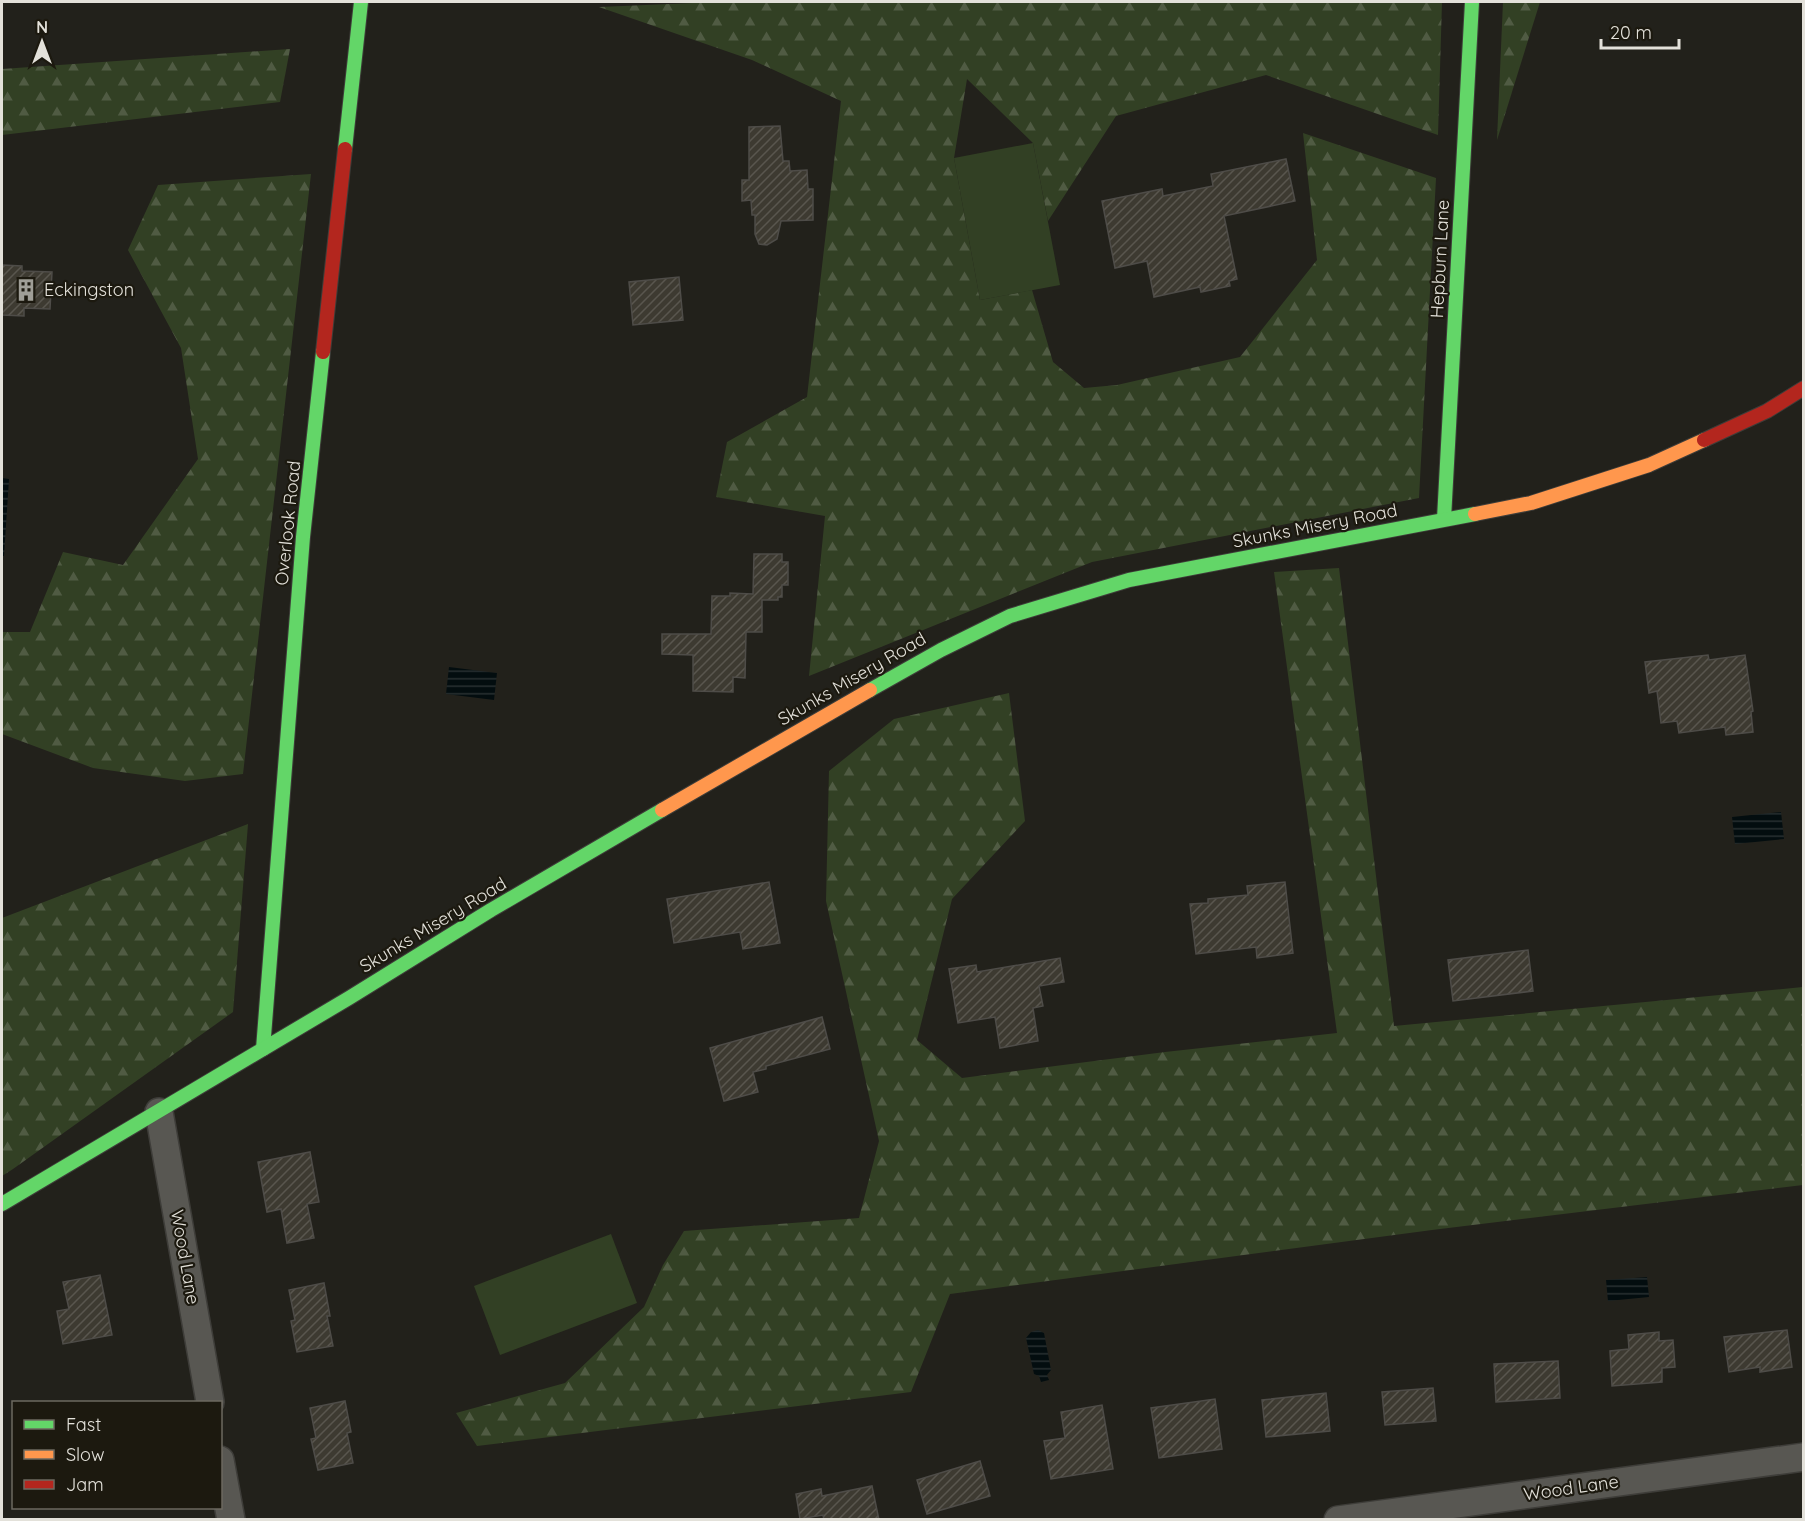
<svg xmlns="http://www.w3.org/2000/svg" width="1805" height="1521" font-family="Quicksand,sans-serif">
<defs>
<pattern id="forest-firs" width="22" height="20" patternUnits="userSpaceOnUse" patternTransform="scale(1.5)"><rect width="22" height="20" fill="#324024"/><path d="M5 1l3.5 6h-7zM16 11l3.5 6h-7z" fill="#505b43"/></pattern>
<pattern id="water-rules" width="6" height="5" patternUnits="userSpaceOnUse" patternTransform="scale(1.5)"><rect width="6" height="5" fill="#030d0f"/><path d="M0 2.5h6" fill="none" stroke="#283031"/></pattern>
<pattern id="building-hatch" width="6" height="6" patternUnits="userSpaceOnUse" patternTransform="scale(1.5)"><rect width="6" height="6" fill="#3d3a31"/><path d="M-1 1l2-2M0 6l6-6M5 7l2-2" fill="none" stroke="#59564e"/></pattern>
</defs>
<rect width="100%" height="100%" fill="#22211b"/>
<g fill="url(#forest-firs)">
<polygon points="716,2 1442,2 1438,135 1266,75 1116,116 1048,221 1033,143 967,79 954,158 980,300 1032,290 1053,362 1084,388 1117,385 1240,357 1317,260 1303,133 1436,178 1419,498 1092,562 809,676 825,516 716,497 727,442 807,397 841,101 752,60 599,7"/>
<polygon points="1503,2 1540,2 1497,140"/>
<polygon points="290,49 280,102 2,135 2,69"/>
<polygon points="311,174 243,774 185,781 93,768 2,734 2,632 30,632 63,552 123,565 198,459 181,348 128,250 158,185"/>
<polygon points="1339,568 1394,1026 1803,987 1803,1185 1432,1230 950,1294 911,1392 477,1446 456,1413 565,1383 644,1307 663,1265 684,1231 859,1218 879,1141 826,901 829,771 894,719 1009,693 1025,821 952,899 917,1040 962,1078 1165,1052 1337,1033 1274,572"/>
<polygon points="248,824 233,1012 13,1169 2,1176 2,918"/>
</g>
<g fill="#324024">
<polygon points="1033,143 1060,285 980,300 954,158"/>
<polygon points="611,1234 637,1303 500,1355 474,1286"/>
</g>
<g fill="url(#water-rules)">
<polygon points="2,478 9,479 4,556 2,556"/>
<polygon points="449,667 497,673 494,700 446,694"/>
<polygon points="1781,812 1784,839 1735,844 1732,817"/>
<polygon points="1647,1277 1649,1297 1608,1301 1606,1280"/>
<polygon points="1038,1330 1044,1333 1051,1370 1047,1375 1049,1380 1041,1382 1039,1376 1034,1374 1026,1338 1031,1332"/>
</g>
<g fill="url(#building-hatch)" stroke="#4e4c48" stroke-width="1.5">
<polygon points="780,126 783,161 789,161 790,171 807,170 808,189 813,189 813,220 781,221 777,239 767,245 759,244 755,234 755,215 752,215 751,200 742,201 742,180 749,180 749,127"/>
<polygon points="1286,159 1295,201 1224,216 1237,279 1229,281 1230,286 1201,292 1200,287 1154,297 1147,261 1115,268 1102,201 1162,189 1163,196 1213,186 1211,174"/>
<polygon points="2,265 22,266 22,271 52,272 50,309 24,308 24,316 2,315"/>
<polygon points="679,277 683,320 633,325 629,282"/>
<polygon points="754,554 782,554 782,562 788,562 788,585 782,585 782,597 778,597 778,600 762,600 762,632 746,632 745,678 733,677 733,692 693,691 693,655 662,654 662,634 711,634 712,596 730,596 730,593 753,594"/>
<polygon points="1708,655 1709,660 1745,655 1753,711 1751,712 1753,732 1726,735 1725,727 1679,733 1677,721 1661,723 1657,691 1649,693 1645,662"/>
<polygon points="769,882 780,943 743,949 740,932 674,943 667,899"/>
<polygon points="1285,882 1293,953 1257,958 1256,947 1196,954 1190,904 1208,903 1208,899 1248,895 1247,886"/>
<polygon points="1528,950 1533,991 1453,1001 1448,960"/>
<polygon points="1060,958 1064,982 1039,986 1043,1006 1033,1008 1038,1041 1000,1048 995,1017 958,1023 949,969 976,965 977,972"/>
<polygon points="822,1017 830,1049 766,1066 766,1069 753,1072 758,1092 724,1101 710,1048"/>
<polygon points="310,1152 319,1202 307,1204 314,1238 287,1243 281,1209 267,1212 258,1162"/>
<polygon points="100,1275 112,1335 63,1344 57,1311 69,1309 63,1282"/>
<polygon points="324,1283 330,1316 327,1316 333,1346 297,1352 291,1321 295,1320 289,1290"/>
<polygon points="1787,1330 1792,1367 1760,1372 1760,1367 1729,1372 1724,1337"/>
<polygon points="1659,1332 1659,1341 1673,1340 1675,1367 1662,1368 1662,1382 1612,1386 1610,1351 1629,1349 1628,1335"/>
<polygon points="1558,1361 1560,1398 1496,1402 1494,1364"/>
<polygon points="1433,1388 1436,1421 1385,1425 1382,1392"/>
<polygon points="1326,1393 1330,1431 1266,1437 1262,1400"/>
<polygon points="1215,1399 1222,1449 1159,1458 1151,1408"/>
<polygon points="345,1401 351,1432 347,1433 353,1463 318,1470 311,1439 316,1438 310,1408"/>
<polygon points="1102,1405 1113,1469 1051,1479 1044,1441 1065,1438 1061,1412"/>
<polygon points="980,1461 990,1496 927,1514 917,1480"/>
<polygon points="872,1486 879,1520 824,1520 823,1515 800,1519 796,1494 821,1489 822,1496"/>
</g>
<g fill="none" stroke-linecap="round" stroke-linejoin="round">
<g stroke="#3e3d39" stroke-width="30">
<g id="street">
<polyline points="159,1112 210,1402"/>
<polyline points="220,1460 231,1520"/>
<polyline points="1338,1520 1804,1457"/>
</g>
</g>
<g stroke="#3e3d39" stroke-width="16">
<g id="fast">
<polyline points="345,149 361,2"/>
<polyline points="1444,519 1472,2"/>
<polyline points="870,690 941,650 1010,616 1129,580 1475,514"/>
<polyline points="263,1049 303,537 323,352"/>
<polyline points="2,1204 349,998 491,910 662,810"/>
</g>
</g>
<g stroke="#3e3d39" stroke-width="16">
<g id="slow">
<polyline points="1475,514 1531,503 1649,465 1704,440"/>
<polyline points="662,810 870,690"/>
</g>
</g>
<g stroke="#3e3d39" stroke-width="16">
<g id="jam">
<polyline points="323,352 345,149"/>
<polyline points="1704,440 1767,411 1804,388"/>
</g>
</g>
<use href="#street" stroke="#585752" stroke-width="27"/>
<use href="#fast" stroke="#63d668" stroke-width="14"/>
<use href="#slow" stroke="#ff974d" stroke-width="14"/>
<use href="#jam" stroke="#b3261e" stroke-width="14"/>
</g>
<defs>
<g id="building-bare" transform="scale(1.8)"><path d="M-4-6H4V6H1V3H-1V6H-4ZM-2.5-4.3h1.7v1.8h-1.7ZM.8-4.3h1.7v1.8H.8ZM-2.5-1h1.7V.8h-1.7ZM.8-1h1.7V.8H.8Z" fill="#9f9e97" stroke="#1c190f" stroke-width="2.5" paint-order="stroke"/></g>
</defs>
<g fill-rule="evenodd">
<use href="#building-bare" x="26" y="290"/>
</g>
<g text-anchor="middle" stroke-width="4.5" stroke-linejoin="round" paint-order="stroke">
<g font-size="18" fill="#e3e1da" stroke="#1c190f">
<text transform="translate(1440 259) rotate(-87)" y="6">Hepburn Lane</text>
<text transform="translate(288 523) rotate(-84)" y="6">Overlook Road</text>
<text transform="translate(1315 526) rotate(-11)" y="6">Skunks Misery Road</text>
<text transform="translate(852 679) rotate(-30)" y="6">Skunks Misery Road</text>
<text transform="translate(433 925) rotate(-31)" y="6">Skunks Misery Road</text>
<text transform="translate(185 1257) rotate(80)" y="6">Wood Lane</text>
<text transform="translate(1571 1488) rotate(-8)" y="6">Wood Lane</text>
</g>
<g font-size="18" fill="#e3e1da" stroke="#1c190f" text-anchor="start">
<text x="44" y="296">Eckingston</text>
</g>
</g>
<rect width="1805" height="1521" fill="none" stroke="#e3e1da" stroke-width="6"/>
<rect x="12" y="1401" width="210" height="108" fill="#1c190f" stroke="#6c6960" stroke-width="1.5"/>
<rect x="24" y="1420" width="30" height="9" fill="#63d668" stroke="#6c6960" stroke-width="1.5"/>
<text x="66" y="1431" font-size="18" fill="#e3e1da">Fast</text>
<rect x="24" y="1450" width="30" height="9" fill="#ff974d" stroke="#6c6960" stroke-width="1.5"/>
<text x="66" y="1461" font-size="18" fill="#e3e1da">Slow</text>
<rect x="24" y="1480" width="30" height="9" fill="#b3261e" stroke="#6c6960" stroke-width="1.5"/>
<text x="66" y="1491" font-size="18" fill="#e3e1da">Jam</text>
<g transform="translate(42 42)" stroke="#1c190f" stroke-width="4.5" paint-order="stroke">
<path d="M0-4.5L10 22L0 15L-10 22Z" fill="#e3e1da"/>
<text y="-9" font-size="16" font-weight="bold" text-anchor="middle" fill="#e3e1da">N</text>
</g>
<path d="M1601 39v9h78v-9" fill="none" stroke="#e3e1da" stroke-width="3"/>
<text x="1610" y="39" font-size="18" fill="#e3e1da" stroke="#1c190f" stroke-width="4.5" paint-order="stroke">20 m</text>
</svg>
